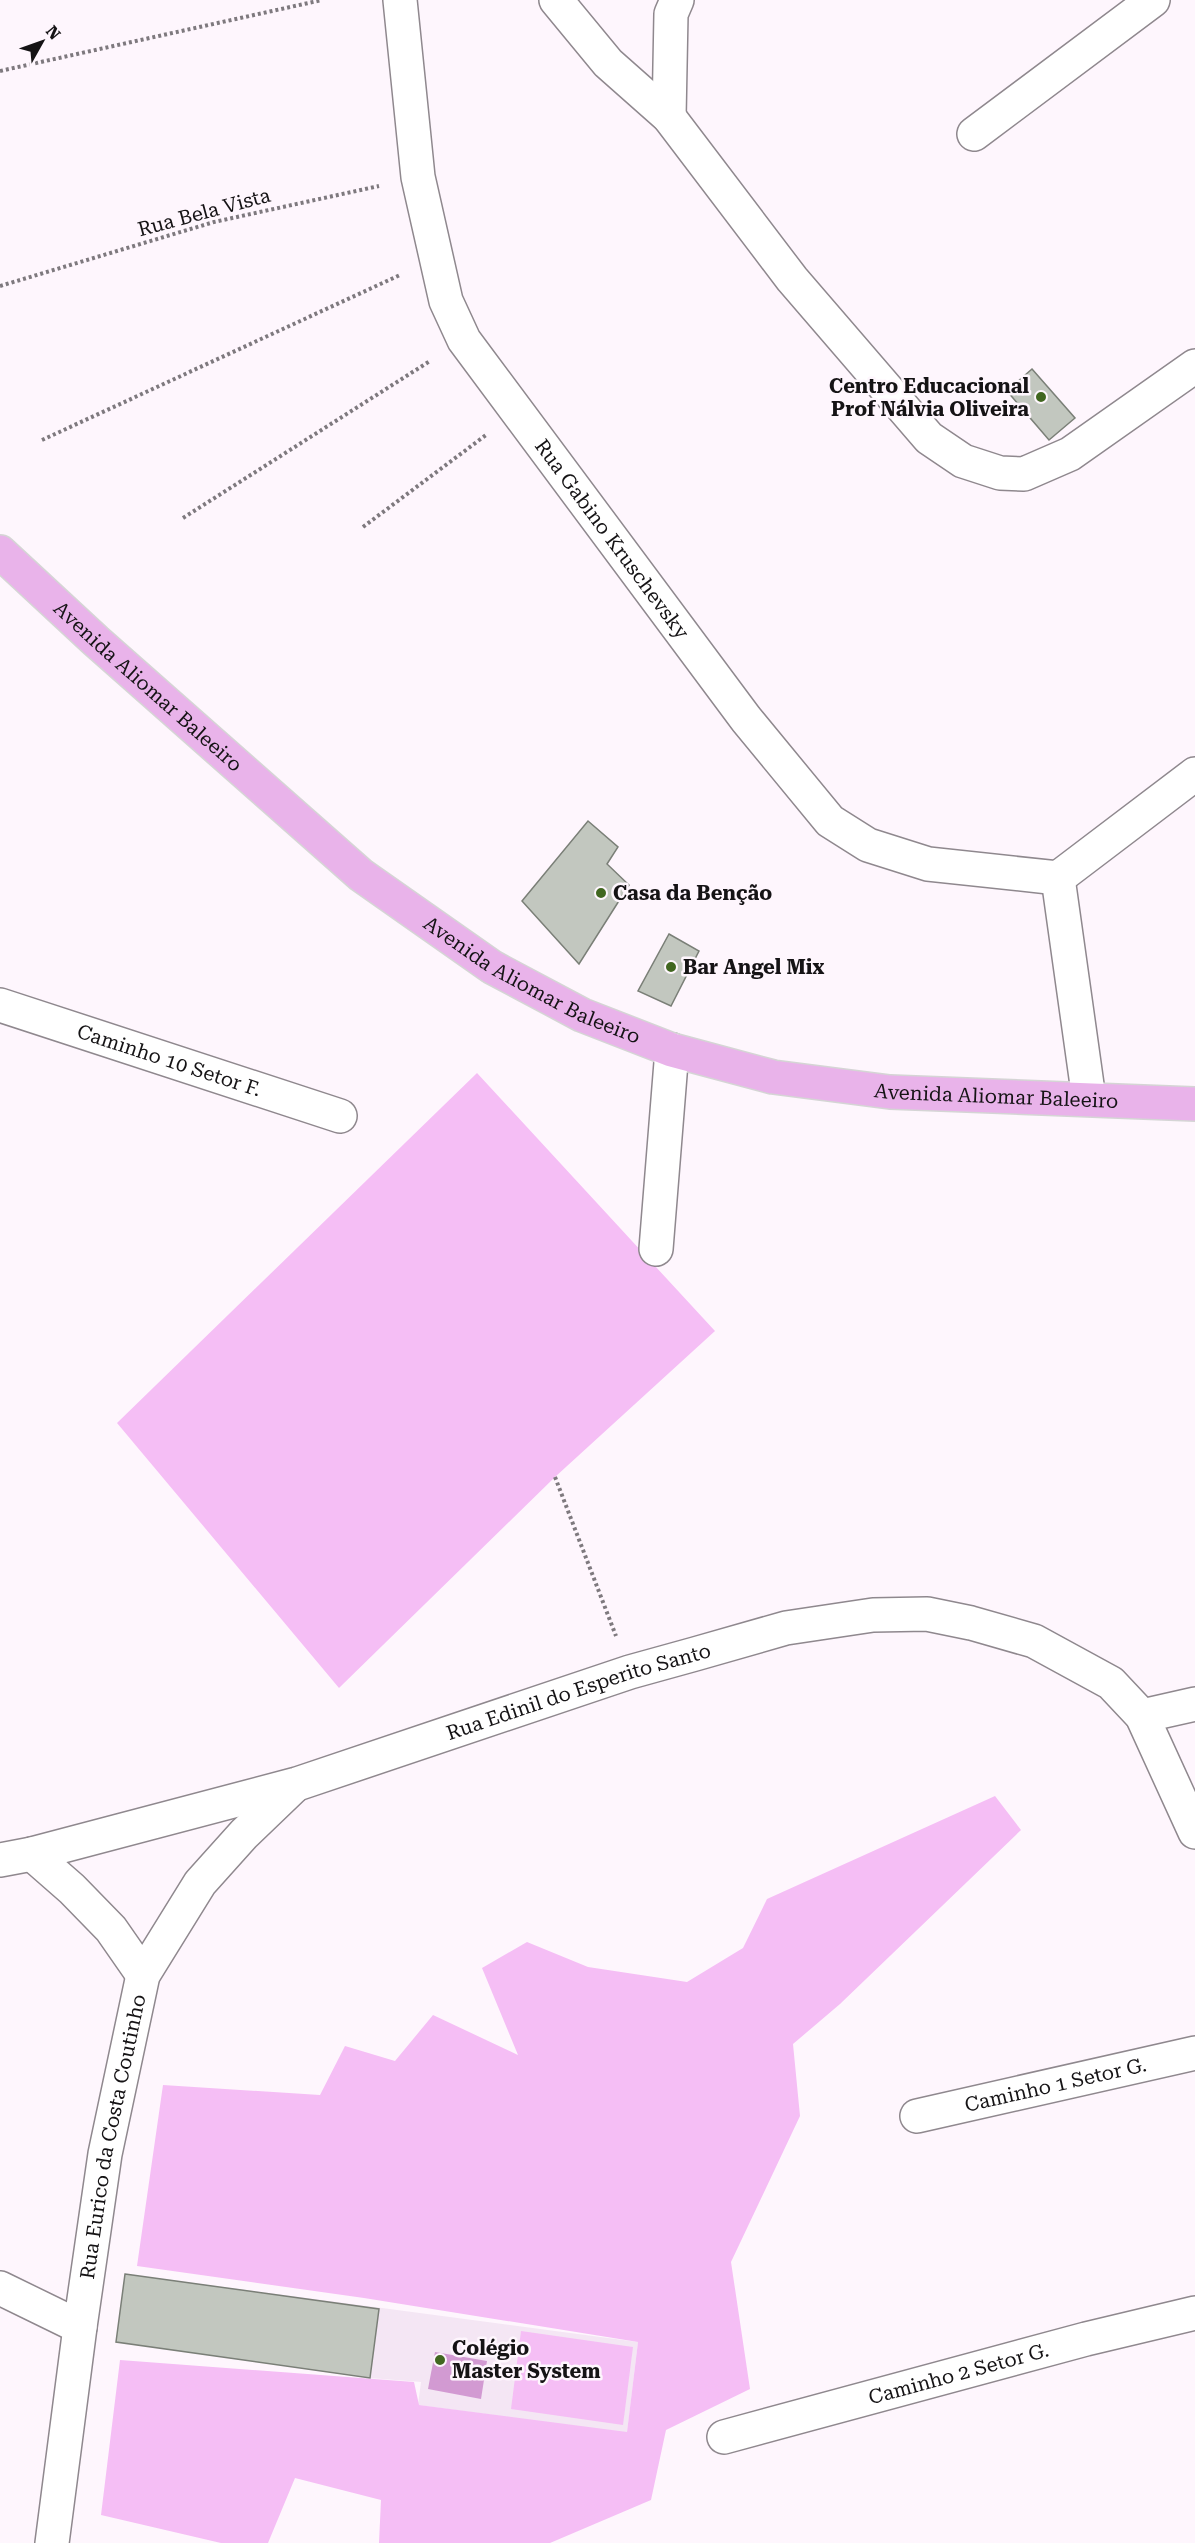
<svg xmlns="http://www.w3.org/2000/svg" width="1195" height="2543" font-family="'Roboto Serif',serif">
<rect width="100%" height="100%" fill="#fef6fd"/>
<polygon fill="#f4e6f4" points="125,2274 638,2342 627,2433 418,2405 421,2382 370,2378 116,2342"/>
<g fill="#f5bef5">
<polygon points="477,1073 715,1331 555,1477 339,1688 117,1423"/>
<polygon points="995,1796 1021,1830 840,2004 793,2044 800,2116 731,2262 750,2389 666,2430 651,2500 550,2543 379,2543 381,2500 295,2478 268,2543 221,2543 101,2515 120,2360 414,2382 419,2405 627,2432 638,2342 364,2298 137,2266 163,2085 320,2095 345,2046 395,2061 433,2015 518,2055 482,1968 527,1942 588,1967 687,1982 743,1948 767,1899"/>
<polygon points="521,2331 633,2347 623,2425 511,2409"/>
</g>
<polygon fill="#d29ad2" points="435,2352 487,2361 481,2399 428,2389"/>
<g fill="#c2c7bf" stroke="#7a7f77" stroke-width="1.5">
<polygon points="1032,369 1075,418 1049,440 1007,391"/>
<polygon points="588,821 618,847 607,864 629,885 579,964 522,901"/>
<polygon points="669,934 699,951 671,1006 638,991"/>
<polygon points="125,2274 379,2309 370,2378 116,2342"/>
</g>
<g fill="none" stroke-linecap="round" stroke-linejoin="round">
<g stroke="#8f888e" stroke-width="36">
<g id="minor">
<path id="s1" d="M400,0L418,177L446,301L464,340L746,719L830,821L868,845L928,864L1058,878L1195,774"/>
<polyline points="556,0 608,63 669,117 792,279 929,438 963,461 1000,473 1024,474 1070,454 1195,366"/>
<polyline points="669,117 671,14 677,0"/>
<polyline points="974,134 1153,0"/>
<polyline points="1058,878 1089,1099"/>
<path id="s2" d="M0,1005L340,1116"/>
<polyline points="656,1249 672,1050"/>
<polyline points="1142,1716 1195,1704"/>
<polyline points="32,1854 72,1889 111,1929 143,1975"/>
<path id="s3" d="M0,1860L32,1854L297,1784L630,1672L695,1654L786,1628L873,1615L927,1614L971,1623L1034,1641L1111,1683L1142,1716L1195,1832"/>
<path id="s4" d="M917,2116L1195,2053"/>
<polyline points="0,2288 80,2327"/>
<path id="s5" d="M724,2437L1086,2339L1195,2313"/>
<path id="s6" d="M52,2543L80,2327L105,2154L143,1975L200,1883L244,1834L293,1787"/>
</g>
</g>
<g stroke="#d5d5d5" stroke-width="36">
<g id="major">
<path id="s7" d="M0,552L96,641L361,875L492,967L582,1015L672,1050L773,1077L890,1092L1195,1104"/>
</g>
</g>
<g stroke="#7e797e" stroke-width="4" stroke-dasharray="3 3" stroke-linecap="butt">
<polyline points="0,71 322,0"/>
<polyline points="0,286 214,222 379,186"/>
<polyline points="42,440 400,275"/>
<polyline points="183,518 430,361"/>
<polyline points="363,527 486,435"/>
<polyline points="555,1477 616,1636"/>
</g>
<use href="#minor" stroke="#fff" stroke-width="33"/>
<use href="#major" stroke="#e9b3ea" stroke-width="33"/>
</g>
<g fill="#416720" stroke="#fef6fd" stroke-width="2">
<circle cx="1041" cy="397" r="6"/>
<circle cx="601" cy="893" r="6"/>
<circle cx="671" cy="967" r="6"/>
<circle cx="440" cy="2360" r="6"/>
</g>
<g text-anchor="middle" stroke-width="5" stroke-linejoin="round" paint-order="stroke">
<g font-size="20" fill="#151315" stroke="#fef6fd">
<text transform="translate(204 212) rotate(-15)" y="7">Rua Bela Vista</text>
<text dy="7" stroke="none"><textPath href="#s1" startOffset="596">Rua Gabino Kruschevsky</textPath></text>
<text dy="7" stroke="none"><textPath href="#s7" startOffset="200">Avenida Aliomar Baleeiro</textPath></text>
<text dy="7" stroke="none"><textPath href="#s7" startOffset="686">Avenida Aliomar Baleeiro</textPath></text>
<text dy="7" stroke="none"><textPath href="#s2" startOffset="178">Caminho 10 Setor F.</textPath></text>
<text dy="7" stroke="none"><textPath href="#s7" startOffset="1172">Avenida Aliomar Baleeiro</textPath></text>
<text dy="7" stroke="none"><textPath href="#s3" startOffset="603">Rua Edinil do Esperito Santo</textPath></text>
<text dy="7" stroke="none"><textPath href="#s4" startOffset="142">Caminho 1 Setor G.</textPath></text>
<text dy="7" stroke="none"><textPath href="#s6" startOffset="411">Rua Eurico da Costa Coutinho</textPath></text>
<text dy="7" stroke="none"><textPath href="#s5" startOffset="243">Caminho 2 Setor G.</textPath></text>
</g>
<g font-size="20" font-weight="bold" fill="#151315" stroke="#fef6fd" text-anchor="start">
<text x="1029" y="393" text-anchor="end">Centro Educacional<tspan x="1029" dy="23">Prof Nálvia Oliveira</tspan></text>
<text x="613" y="900">Casa da Benção</text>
<text x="683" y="974">Bar Angel Mix</text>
<text x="452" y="2355">Colégio<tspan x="452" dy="23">Master System</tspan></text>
</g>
</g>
<g transform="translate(42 42) rotate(50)" stroke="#fef6fd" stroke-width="4.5" paint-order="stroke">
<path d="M0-4.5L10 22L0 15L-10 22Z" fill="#151315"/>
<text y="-9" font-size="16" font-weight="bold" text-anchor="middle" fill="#151315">N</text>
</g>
</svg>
